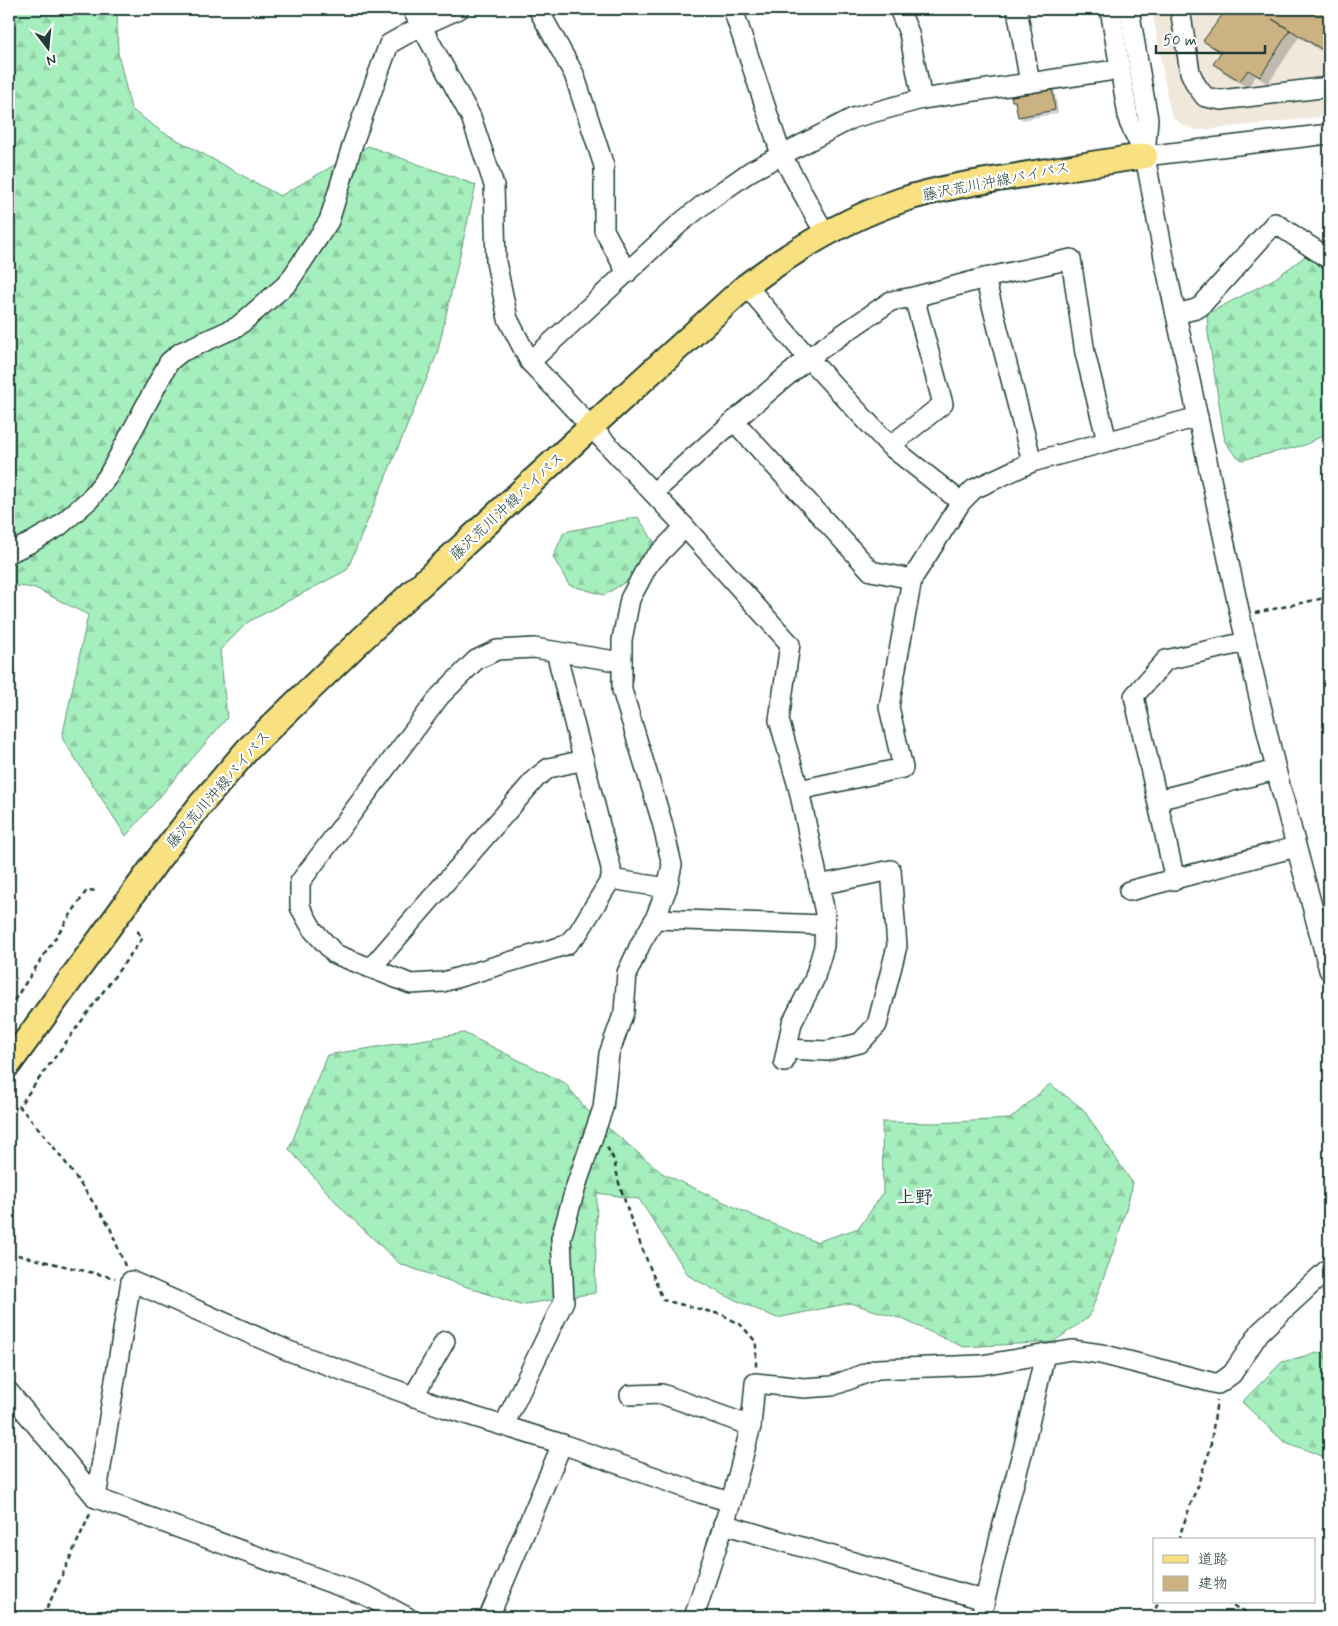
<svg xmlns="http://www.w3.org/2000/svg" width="1338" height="1626" font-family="Mynerve,'Klee One',sans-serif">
<defs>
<pattern id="forest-firs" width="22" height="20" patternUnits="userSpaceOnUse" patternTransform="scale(1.25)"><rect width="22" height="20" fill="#a5eebd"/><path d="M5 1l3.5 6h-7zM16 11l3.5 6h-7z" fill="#8ecda3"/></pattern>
</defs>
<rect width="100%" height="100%" fill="#fff"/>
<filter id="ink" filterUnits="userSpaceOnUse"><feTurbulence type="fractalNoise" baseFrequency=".02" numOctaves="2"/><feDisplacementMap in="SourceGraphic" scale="10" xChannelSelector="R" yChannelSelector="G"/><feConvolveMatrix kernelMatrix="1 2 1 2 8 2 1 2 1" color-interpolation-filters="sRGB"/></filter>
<g filter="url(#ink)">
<polygon fill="#f0e8da" points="1152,9 1329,9 1329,116 1204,130 1196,130 1183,125 1173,118 1169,106"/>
<g fill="url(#forest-firs)" stroke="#629678">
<polygon points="9,9 117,9 118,53 131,109 161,131 280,196 368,146 476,185 437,354 347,570 248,622 220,650 227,718 126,836 62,738 88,615 35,588 9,585"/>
<polygon points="1307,255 1329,272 1329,432 1305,445 1242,460 1234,454 1225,442 1208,333 1207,314 1274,279"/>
<polygon points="638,517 656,545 637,575 604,595 569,585 553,557 564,532"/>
<polygon points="464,1033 565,1083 586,1109 662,1173 756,1217 816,1242 859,1228 883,1193 882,1122 935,1123 1010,1119 1050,1084 1083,1109 1133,1184 1116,1244 1089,1317 1053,1342 963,1347 902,1319 850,1303 777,1318 724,1295 689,1276 639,1199 597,1193 595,1293 520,1305 400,1264 344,1211 289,1149 327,1055"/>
<polygon points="1329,1351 1329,1459 1283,1441 1242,1402 1282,1362 1312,1354"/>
</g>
<g fill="#0003">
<polygon points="1226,9 1329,9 1329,56 1299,37 1268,84 1256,76 1248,88 1223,72 1215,64 1221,54 1205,41 1227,10"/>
<polygon points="1052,89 1055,92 1058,113 1022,120 1019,116 1017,105 1013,101"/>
</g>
<g fill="#ccb282" stroke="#1f3d34">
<polygon points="1224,9 1327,9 1324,14 1327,9 1329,9 1329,44 1327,43 1323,50 1272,19 1290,30 1260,77 1248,70 1240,81 1213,64 1221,52 1203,41 1226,10"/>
<polygon points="1052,87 1055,110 1018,117 1015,101 1012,101 1011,93"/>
</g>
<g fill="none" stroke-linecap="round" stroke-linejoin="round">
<g stroke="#1f3d34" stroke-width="22">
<g id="minor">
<polyline points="412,9 471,117 494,185 496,262 508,319 530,362 685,527 790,644 779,720 799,790 825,913 824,946 814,980 792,1023 784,1062"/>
<polyline points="538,9 574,74 604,166 604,230 627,273"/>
<polyline points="733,9 781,154 818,221"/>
<polyline points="899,9 909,33 922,99"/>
<polyline points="1017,9 1030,83"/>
<polyline points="1110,9 1129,122 1145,156 1166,268 1240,615 1276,770 1329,970"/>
<polyline points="1129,9 1148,119 1145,155"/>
<polyline points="1180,9 1190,72 1196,85 1205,97 1221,100 1329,87"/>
<polyline points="1145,156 1329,134"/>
<polyline points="985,278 1032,462"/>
<polyline points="756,297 808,358 890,446 961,502"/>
<polyline points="1176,314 1196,309 1201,306 1275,223 1329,259"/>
<polyline points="530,362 679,224 704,204 751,171 853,118 922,99 1108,71"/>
<polyline points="734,421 871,571 912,579"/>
<polyline points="890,446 943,404 914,297"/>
<polyline points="653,493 734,421 808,358 891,301 914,297 985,278 1071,259 1085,353 1107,441"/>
<polyline points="9,553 30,543 58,527 90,499 108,476 169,362 181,352 237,327 288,283 329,221 353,143 389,44 421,26 459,9"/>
<polyline points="556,652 611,868 611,879 578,933 566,945 443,982 411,984 335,954 313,930 300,907 300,882 440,696 476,660 497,650 534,648 622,662"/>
<polyline points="799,790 903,768 889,707 912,579 961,502 974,489 1032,462 1198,417"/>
<polyline points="1157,800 1276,770"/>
<polyline points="611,879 667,888"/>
<polyline points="1175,880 1134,696 1166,660 1246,642"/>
<polyline points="1129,891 1296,847"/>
<polyline points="655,919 825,925"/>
<polyline points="371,968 536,778 549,768 584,760"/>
<polyline points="787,1049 827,1051 860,1043 877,1025 897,946 891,870 819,885"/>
<polyline points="9,1392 96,1498 367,1596 407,1617"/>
<polyline points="630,1395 662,1394 751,1426"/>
<polyline points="413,1397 445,1341"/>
<polyline points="504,1425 564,1301 561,1238 577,1183 603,1108 609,1054 624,1012 627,973 641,943 655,919 667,888 672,865 662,822 622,690 622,640 630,599 648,565 685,527"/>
<polyline points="96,1498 131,1281 289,1351 446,1408 562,1444 700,1493 731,1502"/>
<polyline points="723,1524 984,1600"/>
<polyline points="489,1617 562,1444"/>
<polyline points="694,1617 731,1502 751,1426 755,1383 804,1388 832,1386 877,1369 981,1365 1072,1350 1101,1354 1218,1384 1232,1374 1260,1332 1329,1268"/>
<polyline points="981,1617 1005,1516 1023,1450 1045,1354"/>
</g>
</g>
<g stroke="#1f3d34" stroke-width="28">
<path id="major" d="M9,1064L157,861L201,804L248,749L362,639L591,427L746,286C794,250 845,219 902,200C939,188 978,182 1017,176C1060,169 1102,162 1145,156"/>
</g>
<g stroke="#1f3d34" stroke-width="2.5" stroke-dasharray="5 4" stroke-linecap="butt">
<polyline points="1255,613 1329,597"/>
<polyline points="9,1008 87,890 97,891"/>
<polyline points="607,1147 614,1160 619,1183 632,1223 663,1300 723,1315 741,1325 756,1342 756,1368"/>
<polyline points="9,1253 115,1278"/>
<polyline points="125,1266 109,1225 63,1159 39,1129 19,1106 142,939 136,928"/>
<polyline points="1178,1540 1210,1450 1217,1400"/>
<polyline points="1225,1602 1257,1617"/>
<polyline points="43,1617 90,1514"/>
<polyline points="1153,1617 1158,1602"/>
</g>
<use href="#minor" stroke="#fff" stroke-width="19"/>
<use href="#major" stroke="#f9e181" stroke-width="24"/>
</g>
</g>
<g text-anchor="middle" stroke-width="4.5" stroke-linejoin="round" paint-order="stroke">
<g font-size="15" fill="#1f3d34" stroke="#fff">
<text transform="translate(996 181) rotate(-11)" y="5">藤沢荒川沖線バイパス</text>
<text transform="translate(507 506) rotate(-43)" y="5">藤沢荒川沖線バイパス</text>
<text transform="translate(218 789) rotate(-49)" y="5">藤沢荒川沖線バイパス</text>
</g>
<g font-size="18" font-weight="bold" fill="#1f3d34" stroke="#fff">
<text x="915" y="1203">上野</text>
</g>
</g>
<rect width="1338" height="1626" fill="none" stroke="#fff" stroke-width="30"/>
<rect x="15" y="15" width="1308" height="1596" fill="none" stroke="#1f3d34" stroke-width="2" filter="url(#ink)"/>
<rect x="1153" y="1538" width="162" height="65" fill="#ffffff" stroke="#a5b1ae"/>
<rect x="1163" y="1555" width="25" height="8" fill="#f9e181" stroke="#a5b1ae"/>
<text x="1198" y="1564" font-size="15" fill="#1f3d34">道路</text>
<rect x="1163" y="1576" width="25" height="15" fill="#ccb282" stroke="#a5b1ae"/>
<text x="1198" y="1588" font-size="15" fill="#1f3d34">建物</text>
<g transform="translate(48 48) rotate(164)" stroke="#ffffff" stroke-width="4" paint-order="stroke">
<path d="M0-4L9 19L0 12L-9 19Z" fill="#1f3d34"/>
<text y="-8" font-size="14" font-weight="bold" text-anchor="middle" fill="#1f3d34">N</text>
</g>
<path d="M1156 45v8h109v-8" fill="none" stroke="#1f3d34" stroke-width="2.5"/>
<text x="1163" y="45" font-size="15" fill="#1f3d34" stroke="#ffffff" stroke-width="4" paint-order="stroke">50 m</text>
</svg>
